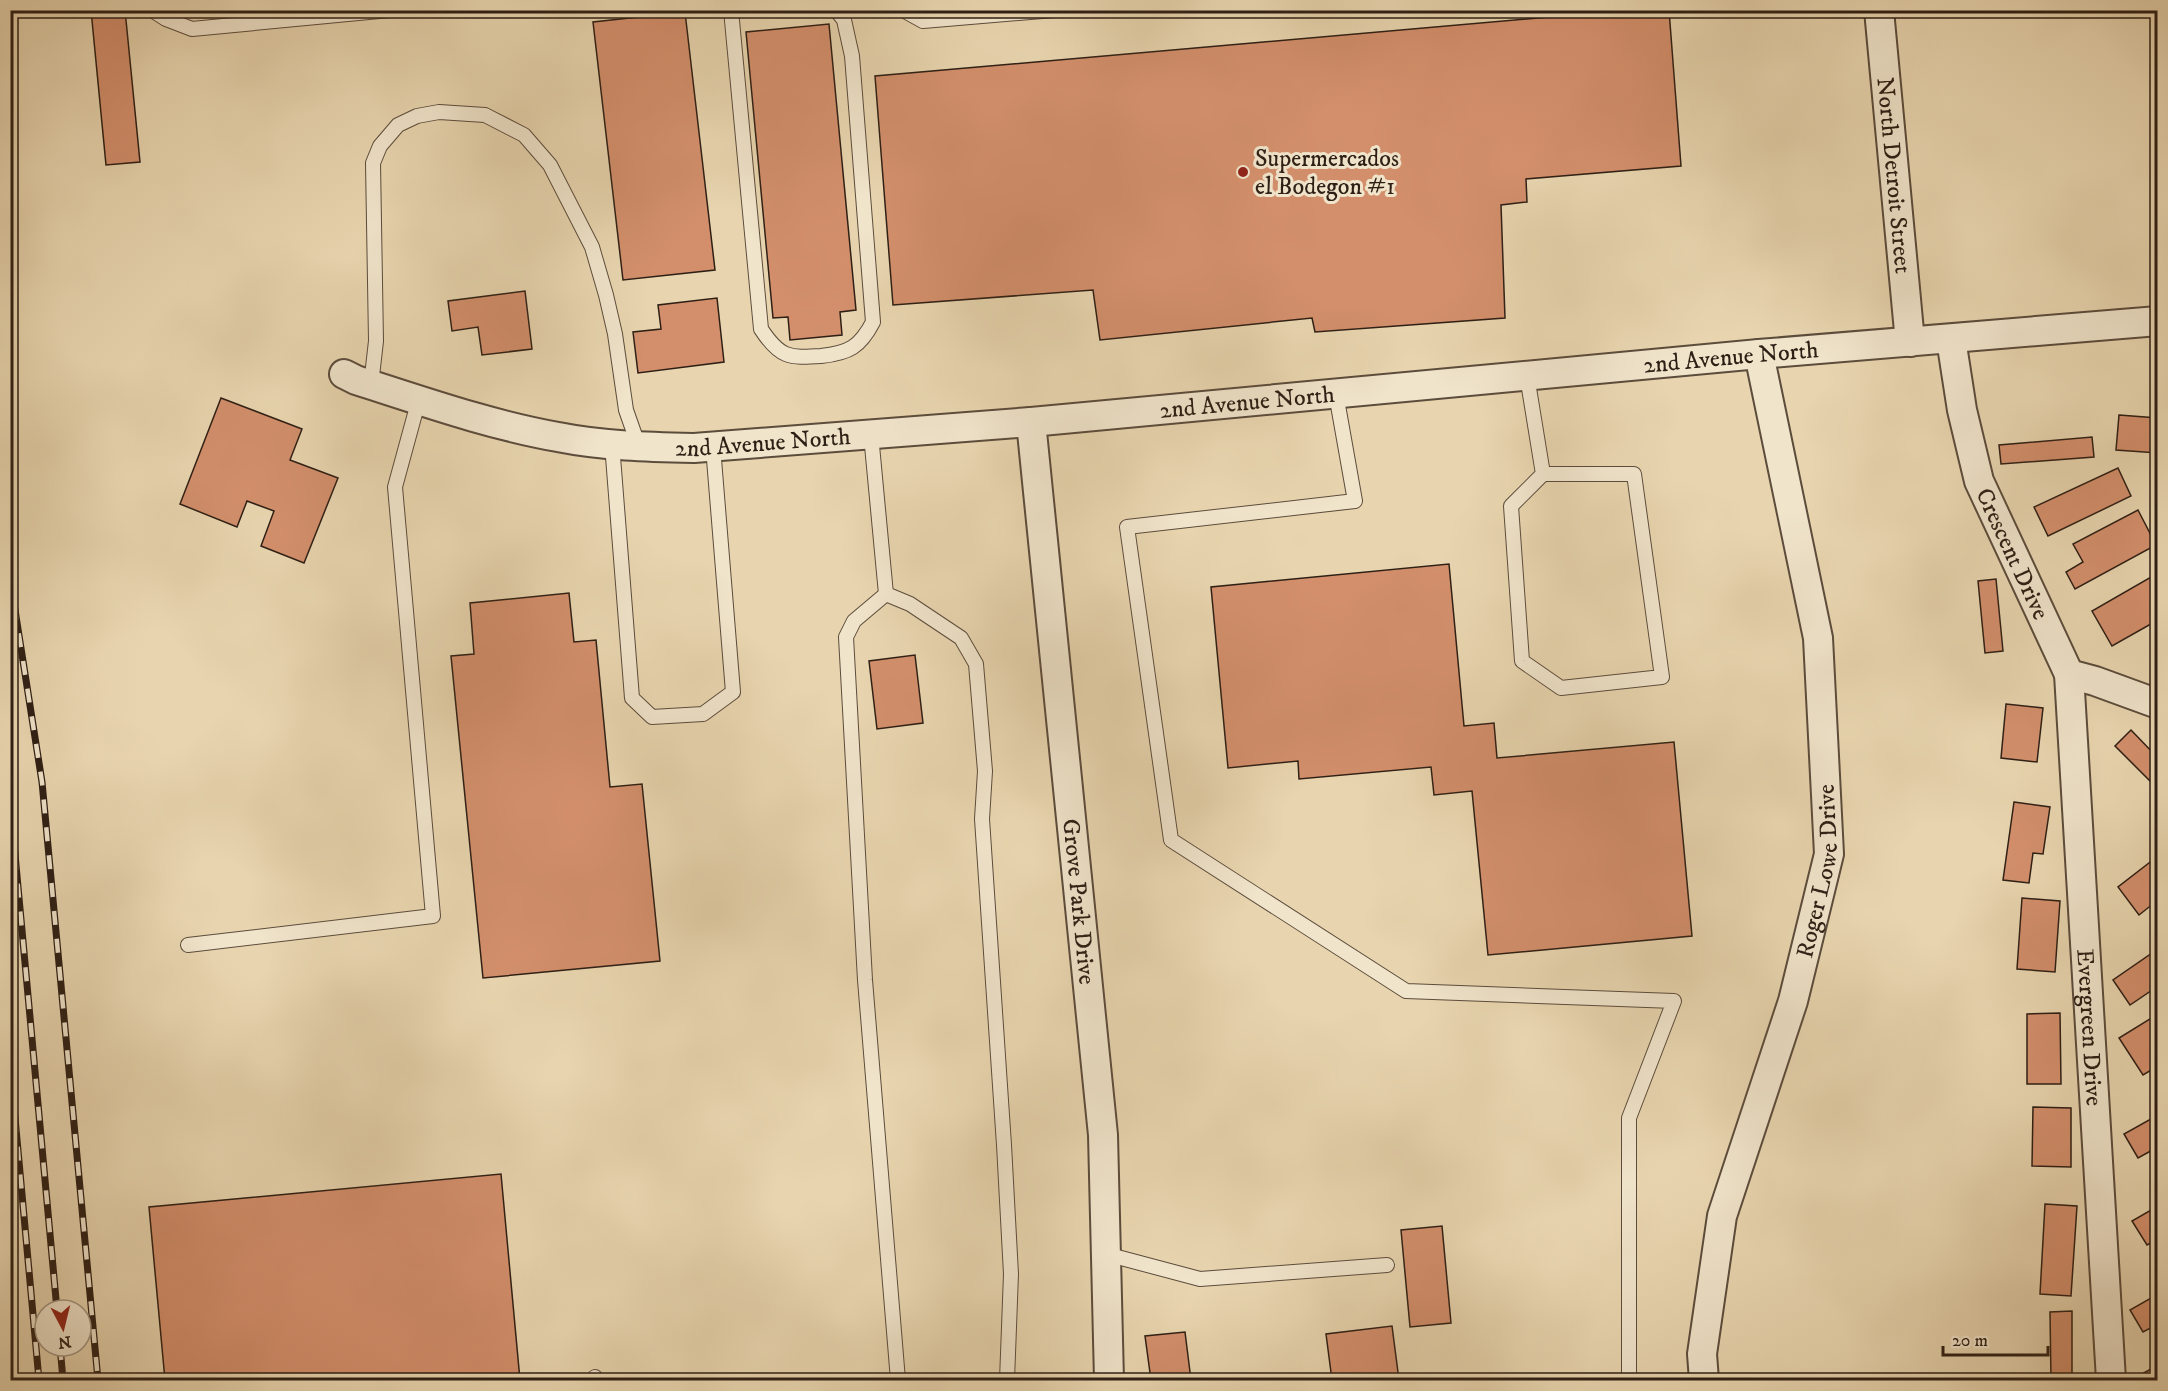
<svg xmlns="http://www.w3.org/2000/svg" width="2168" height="1391" font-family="'IM FELL DW Pica',serif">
<rect width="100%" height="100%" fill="#e8d5af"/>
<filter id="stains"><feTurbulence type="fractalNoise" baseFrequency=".00333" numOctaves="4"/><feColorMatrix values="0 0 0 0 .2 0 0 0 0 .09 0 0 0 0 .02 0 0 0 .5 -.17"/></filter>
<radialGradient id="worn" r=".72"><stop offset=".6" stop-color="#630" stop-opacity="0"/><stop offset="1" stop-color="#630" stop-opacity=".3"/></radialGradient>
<g fill="#d38f6c" stroke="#2e1f15" stroke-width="1.5">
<polygon points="91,10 125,10 140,162 106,165"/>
<polygon points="1629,10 1669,10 1681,166 1526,179 1527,202 1501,205 1505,318 1315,332 1312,318 1100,340 1093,290 893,305 875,76"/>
<polygon points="685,12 715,270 623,280 593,22"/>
<polygon points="829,24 856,310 840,312 842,335 790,340 788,317 773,318 746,32"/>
<polygon points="525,291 532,349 482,355 478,327 452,331 448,301"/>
<polygon points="717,298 724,362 638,373 633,332 661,329 658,305"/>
<polygon points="221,398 302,429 290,460 338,478 304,563 261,546 274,511 247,501 237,527 180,504"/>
<polygon points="2119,415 2158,418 2158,453 2116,450"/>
<polygon points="2092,437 2094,457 2001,464 1999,445"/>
<polygon points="2118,468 2131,496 2048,536 2034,507"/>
<polygon points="2138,510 2156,545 2075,589 2066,572 2083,562 2073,544"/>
<polygon points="1449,564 1464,726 1494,723 1497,758 1674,742 1692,936 1488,955 1472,791 1434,795 1431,767 1299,779 1298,761 1228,768 1211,587"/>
<polygon points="2158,573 2158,620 2112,646 2092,611"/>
<polygon points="1996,579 2003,651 1985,653 1978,581"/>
<polygon points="569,593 574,642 596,640 610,787 642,784 660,961 483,978 451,656 474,654 470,603"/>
<polygon points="915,655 923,723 877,729 869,661"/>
<polygon points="2006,704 2043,708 2037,762 2001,758"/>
<polygon points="2131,730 2158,758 2158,778 2152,783 2115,746"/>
<polygon points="2014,802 2050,807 2043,854 2033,853 2029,883 2003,880"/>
<polygon points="2158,856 2158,900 2139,915 2118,887"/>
<polygon points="2022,898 2060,901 2055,972 2017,969"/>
<polygon points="2158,949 2158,986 2130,1005 2113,980"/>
<polygon points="2060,1013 2061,1084 2027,1084 2027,1014"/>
<polygon points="2158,1014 2158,1066 2143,1075 2119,1038"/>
<polygon points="2033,1107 2071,1108 2071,1167 2032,1166"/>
<polygon points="2158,1115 2158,1147 2138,1158 2124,1134"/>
<polygon points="501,1174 520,1380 165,1380 149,1207"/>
<polygon points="2045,1204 2077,1206 2071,1296 2040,1294"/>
<polygon points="2158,1206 2158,1239 2147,1245 2132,1221"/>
<polygon points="1442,1226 1451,1323 1410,1327 1401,1230"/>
<polygon points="2158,1294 2158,1324 2143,1332 2130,1310"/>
<polygon points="2072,1311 2072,1380 2051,1380 2050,1312"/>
<polygon points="1392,1326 1399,1380 1332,1380 1326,1334"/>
<polygon points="1185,1332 1191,1380 1151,1380 1145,1336"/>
<polygon points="2158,1365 2158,1380 2131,1380"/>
</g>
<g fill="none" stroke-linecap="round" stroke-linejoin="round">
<g stroke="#5c4c3c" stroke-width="16">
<g id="service">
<polyline points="152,10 166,19 192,29 390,10"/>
<path d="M731,10L761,329C780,358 789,358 821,356C849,353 860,347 873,322L852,56L844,20L836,10"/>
<polyline points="903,10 923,21 1054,10"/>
<polyline points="1527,376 1543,474 1511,506 1522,661 1561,688 1662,677 1634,474 1543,474"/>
<polyline points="371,385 376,341 373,163 380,146 398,125 417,116 439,112 485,115 524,135 550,165 592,247 606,295 615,334 626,410 639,447"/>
<polyline points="1336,394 1355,501 1127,527 1171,840 1406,991 1674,1001 1629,1118 1629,1380"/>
<polyline points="871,435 886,594"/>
<polyline points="612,444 632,698 652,717 703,714 733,692 713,447"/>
<polyline points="886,594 910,604 961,638 976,664 985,771 982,819 1004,1145 1011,1274 1007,1380"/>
<polyline points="886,594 854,621 846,637 865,980 898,1380"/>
<polyline points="188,945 433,916 395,487 419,399"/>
<polyline points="1106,1254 1200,1279 1387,1265"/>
<polyline points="595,1377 596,1380"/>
</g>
</g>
<g stroke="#5c4c3c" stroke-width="32">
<g id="minor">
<path id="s1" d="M1879,10L1910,342"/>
<path id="s2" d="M1951,339L1962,410L1979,481L2069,674L2095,681L2158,704"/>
<path id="s3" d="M344,374L356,380C422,401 490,425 558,437C603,446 649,447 694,448L1031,422L1759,354L2158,321"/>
<path id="s4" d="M1031,422L1103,1135L1109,1380"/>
<path id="s5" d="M2069,674L2111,1380"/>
<path id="s6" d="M1704,1380L1702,1354L1722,1216L1793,1001L1829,854L1818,638L1759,354"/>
</g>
</g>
<use href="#service" stroke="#f0e4cb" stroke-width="14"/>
<use href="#minor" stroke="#f0e4cb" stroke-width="28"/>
<g stroke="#2e1f15" stroke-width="7">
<g id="rail">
<polyline points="10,578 42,782 98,1380"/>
<polyline points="10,800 57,1310"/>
<polyline points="10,1063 39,1380"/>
<polyline points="60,1346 63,1380"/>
</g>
</g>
<use href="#rail" stroke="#f0e4cb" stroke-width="4.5" stroke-dasharray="14" stroke-linecap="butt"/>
</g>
<circle fill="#8f2418" stroke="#f0e4cb" stroke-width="2" cx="1243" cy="172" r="6"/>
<g text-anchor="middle" stroke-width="6" stroke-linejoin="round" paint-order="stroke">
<g font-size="24" fill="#2e1f15" stroke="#f0e4cb" text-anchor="start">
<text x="1255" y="166">Supermercados<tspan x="1255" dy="28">el Bodegon #1</tspan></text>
</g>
<g font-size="24" fill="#2e1f15" stroke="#f0e4cb">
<text dy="8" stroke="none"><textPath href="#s1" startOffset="166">North Detroit Street</textPath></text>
<text dy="8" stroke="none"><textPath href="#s3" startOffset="1401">2nd Avenue North</textPath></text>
<text dy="8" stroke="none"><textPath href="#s3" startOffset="915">2nd Avenue North</textPath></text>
<text dy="8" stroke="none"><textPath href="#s3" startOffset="429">2nd Avenue North</textPath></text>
<text dy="8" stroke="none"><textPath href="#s2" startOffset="225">Crescent Drive</textPath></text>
<text dy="8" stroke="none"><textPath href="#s6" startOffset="525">Roger Lowe Drive</textPath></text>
<text dy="8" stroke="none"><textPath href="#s4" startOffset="482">Grove Park Drive</textPath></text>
<text dy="8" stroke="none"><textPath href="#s5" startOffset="354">Evergreen Drive</textPath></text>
</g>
</g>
<rect width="2168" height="1391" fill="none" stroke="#e8d5af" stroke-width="36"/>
<rect x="12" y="12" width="2144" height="1367" fill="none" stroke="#2e1f15" stroke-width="3"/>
<rect x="18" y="18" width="2132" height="1355" fill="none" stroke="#2e1f15" stroke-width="1.5"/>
<g transform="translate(63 1328) rotate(173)"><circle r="28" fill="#f0e4cb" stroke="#a29582" stroke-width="1.5"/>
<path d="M0-4.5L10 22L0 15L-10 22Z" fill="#8f2418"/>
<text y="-9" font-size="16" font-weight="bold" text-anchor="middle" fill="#2e1f15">N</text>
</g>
<path d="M1943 1346v9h105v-9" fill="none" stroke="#2e1f15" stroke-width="3"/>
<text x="1952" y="1346" font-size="18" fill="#2e1f15" stroke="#f0e4cb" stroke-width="4.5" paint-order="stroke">20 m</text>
<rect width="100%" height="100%" filter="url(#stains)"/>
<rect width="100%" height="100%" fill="url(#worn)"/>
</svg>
